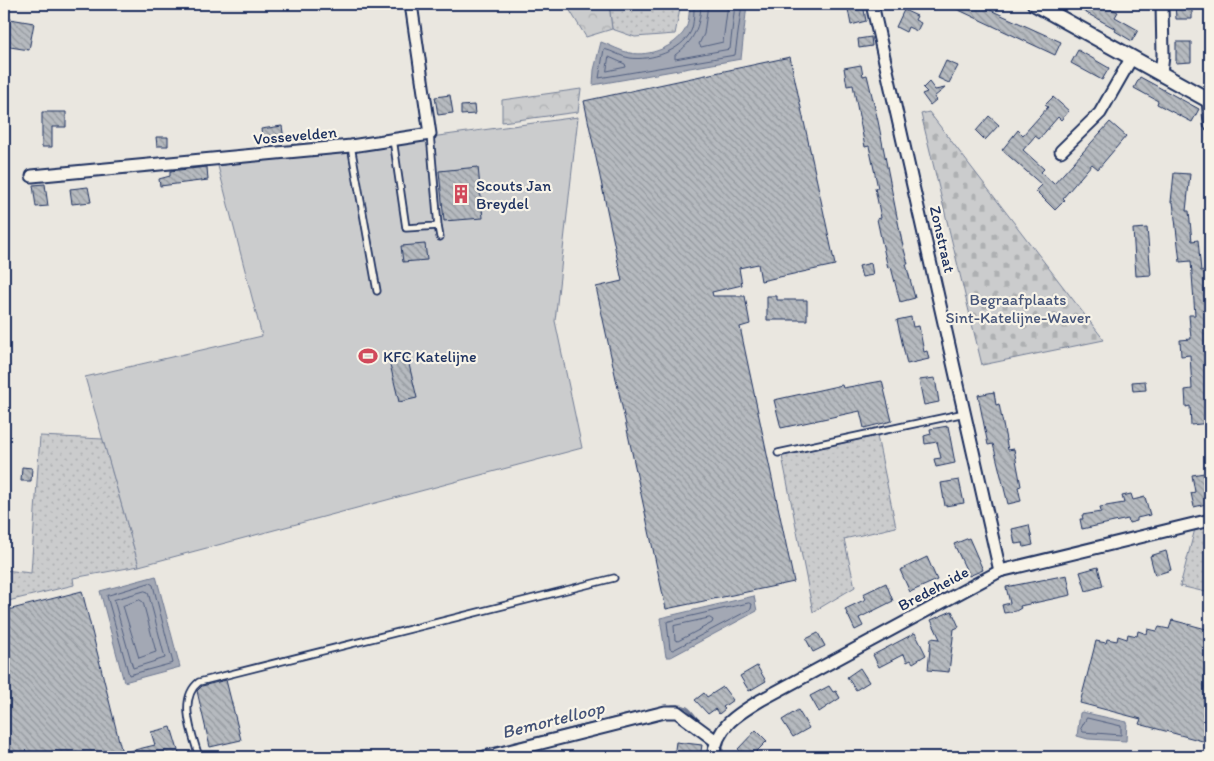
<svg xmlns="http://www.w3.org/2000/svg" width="1214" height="761" font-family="Itim,sans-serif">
<defs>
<pattern id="green-dots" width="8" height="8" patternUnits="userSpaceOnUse" patternTransform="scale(1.25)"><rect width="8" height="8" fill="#cbcccd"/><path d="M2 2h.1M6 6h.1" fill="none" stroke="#aeb0b2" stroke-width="1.8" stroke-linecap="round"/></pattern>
<pattern id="forest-crowns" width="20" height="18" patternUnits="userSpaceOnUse" patternTransform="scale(1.25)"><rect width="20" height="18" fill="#cbcccd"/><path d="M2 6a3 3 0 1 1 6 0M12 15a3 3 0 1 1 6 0" fill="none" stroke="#aeb0b2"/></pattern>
<pattern id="cemetery-stones" width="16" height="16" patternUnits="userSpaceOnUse" patternTransform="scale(1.25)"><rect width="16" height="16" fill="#cbcccd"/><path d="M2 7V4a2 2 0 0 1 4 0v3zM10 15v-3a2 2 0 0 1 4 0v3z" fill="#aeb0b2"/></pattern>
<pattern id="building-back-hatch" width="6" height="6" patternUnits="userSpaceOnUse" patternTransform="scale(1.25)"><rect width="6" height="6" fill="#b6babf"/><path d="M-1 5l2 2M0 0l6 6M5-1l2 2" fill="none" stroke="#93989e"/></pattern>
</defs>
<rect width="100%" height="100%" fill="#eae7e0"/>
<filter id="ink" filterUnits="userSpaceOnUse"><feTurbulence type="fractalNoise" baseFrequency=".02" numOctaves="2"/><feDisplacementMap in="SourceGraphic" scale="10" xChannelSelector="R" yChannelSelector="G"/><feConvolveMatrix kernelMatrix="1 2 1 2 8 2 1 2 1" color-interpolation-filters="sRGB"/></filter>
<g filter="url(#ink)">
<g fill="url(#green-dots)" stroke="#737e96">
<polygon points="609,4 681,4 675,34 635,37 612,29"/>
<polygon points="40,436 103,439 139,566 73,578 74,585 4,602 4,570 31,573"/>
<polygon points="877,436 896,527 844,539 855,587 813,612 782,456"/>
<polygon points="1210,523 1210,593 1180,586 1196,525"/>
</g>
<g fill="url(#forest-crowns)" stroke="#737e96">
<polygon points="566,4 609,4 612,29 586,37"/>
<polygon points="581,89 578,112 502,122 502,100"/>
</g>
<polygon fill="url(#cemetery-stones)" stroke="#737e96" points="929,112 1104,340 982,365 921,114"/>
<polygon fill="#cbcccd" stroke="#737e96" points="578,117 555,321 582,448 139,566 85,377 262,336 218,166"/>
<g fill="#a3a8b4" stroke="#6d7892">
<path d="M690,4H747L741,59L593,85L594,70L601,42C610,45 620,51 630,53C649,57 675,47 685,30C689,24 689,12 690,4Z"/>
<polygon points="156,576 180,667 124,682 100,591"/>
<polygon points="754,596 757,611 671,657 666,657 660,618"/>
<polygon points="1082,712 1127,722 1126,741 1088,739 1077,736 1080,713"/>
</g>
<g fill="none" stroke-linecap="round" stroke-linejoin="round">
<g stroke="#515f80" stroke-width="1">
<path d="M694,4C694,12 694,24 691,31C682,51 650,61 630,58C621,57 613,51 604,49L599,78L735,55L742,4"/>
<path d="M701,4C700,27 694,41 675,55V59L730,49L735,4"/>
<polyline points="708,4 704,34 699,44 701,47 723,42 728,4"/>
<polygon points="609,57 625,64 626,67 607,71"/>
<polygon points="150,583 153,585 173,663 129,675 107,596"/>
<polygon points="145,591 148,592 165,658 133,668 114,600"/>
<polygon points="140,600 143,602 156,652 139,658 123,606"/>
<polygon points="749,603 752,604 751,609 673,650 670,649 667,622"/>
<polygon points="710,618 713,620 712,623 678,641 675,640 674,626"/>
<polygon points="1087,718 1121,726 1121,735 1083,732 1081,729"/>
</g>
<g stroke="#6d7892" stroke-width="3">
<path d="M672,706C689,704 690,711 700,723"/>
<polyline points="459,757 654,709"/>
<polyline points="721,757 723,743"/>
</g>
</g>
<g fill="url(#building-back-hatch)" stroke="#1b2f5e">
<polygon points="847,4 863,4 866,21 851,25"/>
<polygon points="946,4 977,4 1061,42 1055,55"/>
<polygon points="1070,4 1102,4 1118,12 1115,17 1138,30 1132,41 1115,31 1116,29"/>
<polygon points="1175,4 1192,4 1192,19 1176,19"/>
<polygon points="904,10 917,16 915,20 921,23 917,31 908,27 906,32 896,27"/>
<polygon points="4,18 34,23 29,50 4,46"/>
<polygon points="871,37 872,46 859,48 858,39"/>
<polygon points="1176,42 1191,42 1191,62 1176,63"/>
<polygon points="1078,50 1109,68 1102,80 1071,63"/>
<polygon points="790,57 835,265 761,281 758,264 739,268 742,285 712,292 713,296 745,296 750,324 740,327 794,582 666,609 596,287 622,281 584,101"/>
<polygon points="946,61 958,66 949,83 938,78"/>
<polygon points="861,65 863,76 867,75 878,121 902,242 908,264 906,264 915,298 900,302 891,267 888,268 881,238 877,219 881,218 875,188 878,188 869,146 865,147 853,85 847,86 844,68"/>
<polygon points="1140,77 1199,109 1192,122 1157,104 1158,101 1134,88"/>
<polygon points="929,82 935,90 945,88 934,97 936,100 930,105 922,94 927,92 923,88"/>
<polygon points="450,95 453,113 438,115 435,97"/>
<polygon points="1053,97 1069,111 1061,120 1058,117 1039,139 1035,136 1023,150 1044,169 1041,172 1054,184 1110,122 1126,136 1098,169 1092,164 1063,198 1065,200 1055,210 1036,191 1042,185 1002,150 1018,130 1023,135 1048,107 1045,105"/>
<polygon points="474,105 475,114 461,115 461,106"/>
<polygon points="42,112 66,112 66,127 52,127 52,147 42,147"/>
<polygon points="989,116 999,125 985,140 976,131"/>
<polygon points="282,126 284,139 263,142 261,129"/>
<polygon points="156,137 168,137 168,146 157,146"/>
<polygon points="207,167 208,180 160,186 159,179 170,176 170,171"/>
<polygon points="478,167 483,218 444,221 439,171"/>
<polygon points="1174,173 1190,174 1186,211 1189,211 1192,241 1198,240 1201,271 1206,270 1210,423 1191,425 1190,406 1186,407 1185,390 1192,389 1190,355 1181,356 1180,340 1191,339 1189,315 1195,315 1191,261 1180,262 1173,202 1171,202"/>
<polygon points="45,184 48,206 36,207 33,185"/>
<polygon points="88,187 91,202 72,204 70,189"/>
<polygon points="1147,228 1151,275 1136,276 1133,229"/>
<polygon points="425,244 427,260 403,262 401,246"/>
<polygon points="871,263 873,275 862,277 859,266"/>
<polygon points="767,296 777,296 777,300 807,300 807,320 767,320"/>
<polygon points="911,317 913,327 919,326 924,352 927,351 929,359 907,364 897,320"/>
<polygon points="406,352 417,398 399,402 388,356"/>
<polygon points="935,378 939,402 924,405 919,380"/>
<polygon points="882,381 892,421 864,428 860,411 781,428 774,400 842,385 843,388"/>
<polygon points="1145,381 1146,390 1133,391 1132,382"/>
<polygon points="994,392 996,405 999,404 1008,450 1014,449 1021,486 1018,487 1021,501 1008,504 993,444 988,445 978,395"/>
<polygon points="948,426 955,463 936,467 934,459 941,458 937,442 925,444 924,436 931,434 930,429"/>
<polygon points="22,467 32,468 31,481 21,481"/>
<polygon points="1210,472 1210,503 1194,507 1191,493 1195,492 1192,475"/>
<polygon points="959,480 964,503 945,506 941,483"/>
<polygon points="1131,494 1133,500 1145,497 1150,515 1137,518 1137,521 1129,523 1128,519 1082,529 1080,519 1083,519 1082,515 1101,512 1100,507 1124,503 1122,496"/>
<polygon points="1029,525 1033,545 1024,547 1023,543 1015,544 1012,529"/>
<polygon points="969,538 983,570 969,576 954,544"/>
<polygon points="1166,551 1171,570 1155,575 1150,556"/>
<polygon points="927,557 937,580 910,592 900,570"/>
<polygon points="1098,567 1103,586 1086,591 1080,572"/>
<polygon points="1067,575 1071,595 1020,606 1021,608 1016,611 1004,613 1002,605 1010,603 1006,587"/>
<polygon points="886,583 893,601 859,618 863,626 855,630 845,609 866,599 863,594"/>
<polygon points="82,591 122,753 155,745 151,732 171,727 180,757 4,757 4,611"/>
<polygon points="952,611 959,627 954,629 949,672 928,670 931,638 940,639 931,620"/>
<polygon points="1172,620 1210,630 1210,743 1139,724 1141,719 1080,703 1096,641 1106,643 1107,639 1117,641 1118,636 1127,639 1128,634 1137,636 1138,631 1147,634 1148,629 1157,631 1159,627 1169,629"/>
<polygon points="818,633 825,646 813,652 806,639"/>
<polygon points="915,633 926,655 913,663 911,660 907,662 904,654 879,667 873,655"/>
<polygon points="757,666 766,681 749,691 740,676"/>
<polygon points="860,668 869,682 856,690 847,677"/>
<polygon points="226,680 241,740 210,747 197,691 202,686"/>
<polygon points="829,686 833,692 836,691 840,698 819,712 810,696"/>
<polygon points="723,687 733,700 723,707 725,709 719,714 715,709 708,714 695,700 704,693 707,697"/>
<polygon points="798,710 809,728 793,737 782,720"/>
<polygon points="756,730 767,741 751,757 746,757 738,749"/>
<polygon points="676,742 702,745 700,757 674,757"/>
</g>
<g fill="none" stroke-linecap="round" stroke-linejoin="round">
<g stroke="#1b2f5e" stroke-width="9">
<g id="service">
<polyline points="393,139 406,228 438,226 430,134"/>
<polyline points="351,146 377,291"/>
<polyline points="438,226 440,237"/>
<polyline points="778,453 965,413"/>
<path d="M199,757C193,736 177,699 199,682L614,578"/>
</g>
</g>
<g stroke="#1b2f5e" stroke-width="15">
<g id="minor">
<polyline points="872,4 1000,571"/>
<polyline points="1161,73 1163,56 1162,4"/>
<polyline points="1208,99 1210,124"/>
<polyline points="1061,151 1100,113 1132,57"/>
<polyline points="32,176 351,146 430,134 411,4"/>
<polyline points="485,757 665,712 677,712 716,741"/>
<path d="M713,757C717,726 736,715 761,700L1000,571L1210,520"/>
</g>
</g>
<g stroke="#1b2f5e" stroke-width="18">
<polyline id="tertiary" points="1035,4 1210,101"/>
</g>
<use href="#service" stroke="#f7f3e8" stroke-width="5.5"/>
<use href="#minor" stroke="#f7f3e8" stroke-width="11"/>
<use href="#tertiary" stroke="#f7f3e8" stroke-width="14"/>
</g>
</g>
<defs>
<g id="building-bare" transform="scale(1.5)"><path d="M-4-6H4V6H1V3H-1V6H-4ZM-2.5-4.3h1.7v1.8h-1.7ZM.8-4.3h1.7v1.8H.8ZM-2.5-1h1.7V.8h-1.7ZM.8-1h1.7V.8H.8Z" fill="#d1495b" stroke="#f7f3e8" stroke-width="2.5" paint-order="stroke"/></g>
<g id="stadium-bare" transform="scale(1.5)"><path d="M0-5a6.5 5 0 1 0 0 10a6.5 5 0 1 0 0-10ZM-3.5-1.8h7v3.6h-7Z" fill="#d1495b" stroke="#f7f3e8" stroke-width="2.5" paint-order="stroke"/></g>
</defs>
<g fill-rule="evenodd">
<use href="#building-bare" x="461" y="194"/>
<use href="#stadium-bare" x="368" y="356"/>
</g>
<g text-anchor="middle" stroke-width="4.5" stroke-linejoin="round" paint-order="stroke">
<g font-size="16" fill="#1b2f5e" stroke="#f7f3e8">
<text transform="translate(295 135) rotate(-5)" y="6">Vossevelden</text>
<text transform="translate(943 239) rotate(77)" y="6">Zonstraat</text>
<text transform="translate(933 588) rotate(-28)" y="6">Bredeheide</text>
</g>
<g font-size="16" fill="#1b2f5e" stroke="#f7f3e8" text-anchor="start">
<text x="476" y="191">Scouts Jan<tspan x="476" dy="18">Breydel</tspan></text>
<text x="383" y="362">KFC Katelijne</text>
</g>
<g font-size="16" fill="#47567a" stroke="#f7f3e8">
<text x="1018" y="305">Begraafplaats<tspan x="1018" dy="18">Sint-Katelijne-Waver</tspan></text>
</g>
<g font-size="18" font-style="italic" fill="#445378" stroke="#f7f3e8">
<text transform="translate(553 720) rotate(-14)" y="6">Bemortelloop</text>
</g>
</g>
<rect width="1214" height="761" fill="none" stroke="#f7f3e8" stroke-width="20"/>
<rect x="10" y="10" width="1194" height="741" fill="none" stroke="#1b2f5e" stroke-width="2" filter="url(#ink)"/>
</svg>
